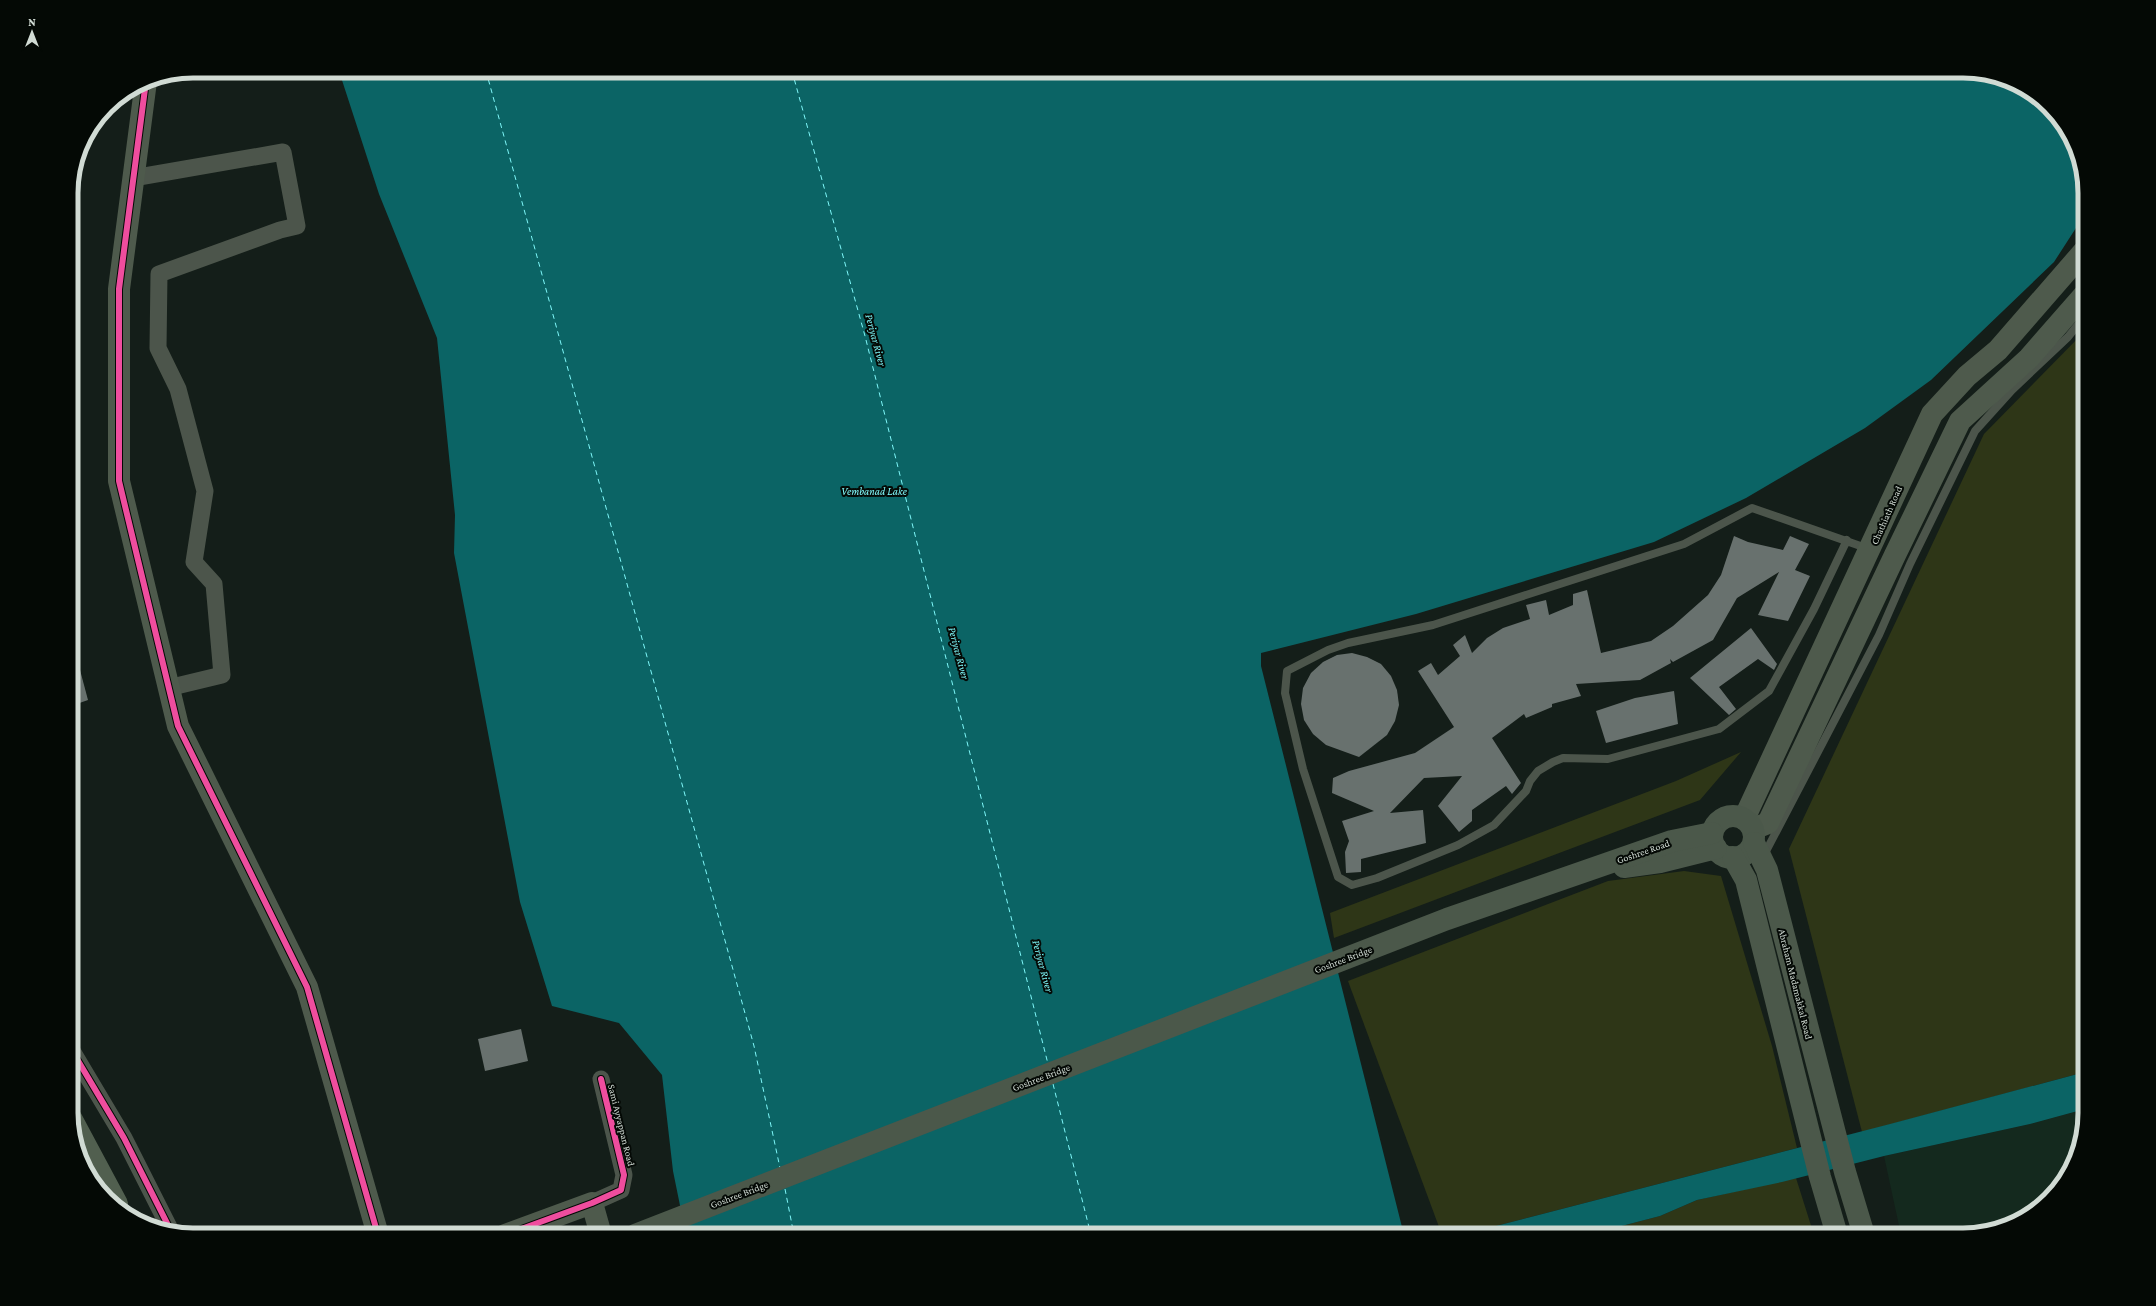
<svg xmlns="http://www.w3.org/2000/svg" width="2156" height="1306" font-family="'Crimson Pro',serif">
<rect width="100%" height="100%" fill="#141e19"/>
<polygon fill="#14291e" points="2085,1109 2069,1174 2024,1219 1963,1235 1901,1235 1884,1156 2030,1124"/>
<g fill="#2e3617">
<polygon points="2085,331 2085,1072 1862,1132 1789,849 1984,434"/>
<polygon points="1741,752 1700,800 1334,938 1330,913 1676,781"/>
<polygon points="1684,871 1721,876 1772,1046 1797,1148 1461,1235 1442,1235 1348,981 1608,881"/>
<polygon points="1796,1178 1814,1235 1587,1235 1660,1216 1697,1200"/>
</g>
<g fill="#0b6465">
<polygon points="339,71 1963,71 2024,87 2069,132 2085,185 2085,214 2054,262 1931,380 1865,428 1746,498 1654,542 1416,614 1261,653 1261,666 1404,1235 686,1235 673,1171 662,1075 619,1023 552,1006 520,902 454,553 455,515 437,338 379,194"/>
<polygon points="2085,1072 2085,1109 2030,1124 1884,1156 1782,1182 1697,1200 1660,1216 1587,1235 1461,1235 1890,1124"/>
</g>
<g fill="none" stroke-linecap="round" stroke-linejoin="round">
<g stroke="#7ff8fa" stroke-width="1" stroke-dasharray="5 4" stroke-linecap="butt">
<polyline points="486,71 754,1046 780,1168"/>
<polyline points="792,71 865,336 1048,1064"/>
<polyline points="1053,1084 1091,1235"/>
<polyline points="785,1189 794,1235"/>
</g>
</g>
<g fill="#68716e">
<polygon points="1734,536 1748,542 1783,550 1790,536 1809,544 1795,570 1810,576 1788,621 1758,615 1779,572 1737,598 1713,640 1673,662 1670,659 1671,663 1640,680 1576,684 1581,696 1552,704 1552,707 1526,718 1524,714 1492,738 1521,783 1512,794 1506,786 1472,810 1472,821 1459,832 1438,806 1462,776 1424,778 1390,813 1423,810 1426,843 1361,859 1361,872 1346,873 1345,852 1349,841 1342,821 1374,811 1332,793 1333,778 1349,771 1415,753 1454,727 1418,671 1431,663 1438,675 1460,656 1453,645 1465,635 1472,653 1487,638 1503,628 1530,619 1526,605 1546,600 1549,615 1573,605 1573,594 1587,590 1601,653 1651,641 1673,626 1708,595 1721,575"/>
<polygon points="1751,628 1777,664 1774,670 1758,659 1719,687 1736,709 1729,715 1690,678"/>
<polygon points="1352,653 1367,657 1381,664 1391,676 1397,690 1399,705 1395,721 1387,735 1359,757 1326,745 1313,734 1304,720 1301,704 1303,688 1311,673 1323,662 1337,655"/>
<polygon points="76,655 88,700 71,706 71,656"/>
<polygon points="1674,691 1678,724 1606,743 1596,711 1635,698"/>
<polygon points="521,1029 528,1061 485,1071 478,1039"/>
</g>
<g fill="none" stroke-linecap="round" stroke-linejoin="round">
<g stroke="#4c554b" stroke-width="8">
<polyline points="1847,540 1814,609 1769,691 1719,729 1608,759 1563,758 1553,762 1538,771 1530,781 1526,791 1494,825 1458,845 1377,878 1352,885 1338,877 1303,769 1285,693 1287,671 1328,650 1348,643 1433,625 1684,544 1752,508 1869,549"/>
<polyline points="1763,857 1879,635 1910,564 1975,431 2012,390 2068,337 2085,316"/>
</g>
<g stroke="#4c554b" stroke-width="17">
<polyline points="133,178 283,152 297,226 280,230 159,274 158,348 178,389 205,491 194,562 214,584 222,675 168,688"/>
<polyline points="71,1049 124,1138 170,1229"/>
<polyline points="592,1203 621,1190 624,1175 601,1079"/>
</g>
<g stroke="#4e5a4c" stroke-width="22">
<polyline points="146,81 119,289 119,481 178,726 307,987 378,1235"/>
<polyline points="1744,819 1932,414 1967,376 1998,350 2085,250"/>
<polyline points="1753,829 1768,823 1895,555 1960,421 2029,358 2085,294"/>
<polyline points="505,1235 592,1203 601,1235"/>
</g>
<g stroke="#4b584a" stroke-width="22">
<circle cx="1733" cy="837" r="21"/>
<polyline points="1754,843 1767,870 1845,1172 1864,1235"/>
<polyline points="1733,857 1746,880 1820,1177 1837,1235"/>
<polyline points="1624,867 1660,862 1716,848"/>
<polyline points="635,1235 1447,919 1672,841 1712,833"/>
</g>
<polyline stroke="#515f4f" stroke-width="22" points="71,1118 117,1204"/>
<g stroke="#040905" stroke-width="8">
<g id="cycleway">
<polyline points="146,81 119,289 119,481 178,726 307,987 378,1235"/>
<polyline points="71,1049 124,1138 170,1229"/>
<polyline points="505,1235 592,1203 621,1190 624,1175 601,1079"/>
</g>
</g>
<use href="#cycleway" stroke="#ef4d9e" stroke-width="6"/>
</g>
<g text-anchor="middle" stroke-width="4" stroke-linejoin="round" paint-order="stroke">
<g font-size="10" fill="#d1dbd4" stroke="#040905">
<text transform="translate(1886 515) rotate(-66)" y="4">Chathiath Road</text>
<text transform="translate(1643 851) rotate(-19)" y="4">Goshree Road</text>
<text transform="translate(1343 959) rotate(-21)" y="4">Goshree Bridge</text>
<text transform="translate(1796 984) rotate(76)" y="4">Abraham Madamakkal Road</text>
<text transform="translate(1041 1077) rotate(-21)" y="4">Goshree Bridge</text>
<text transform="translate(622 1125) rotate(76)" y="4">Sami Ayyappan Road</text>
<text transform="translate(739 1194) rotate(-21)" y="4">Goshree Bridge</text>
</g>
<g font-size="11" font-style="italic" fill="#7ff8fa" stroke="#040905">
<text transform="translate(876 340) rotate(75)" y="4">Periyar River</text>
<text x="874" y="495">Vembanad Lake</text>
<text transform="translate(959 653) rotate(75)" y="4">Periyar River</text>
<text transform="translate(1043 966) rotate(75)" y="4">Periyar River</text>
</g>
</g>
<path d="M0 0H2156V1306H0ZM193 78H1963A115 115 0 0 1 2078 193V1113A115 115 0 0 1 1963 1228H193A115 115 0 0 1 78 1113V193A115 115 0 0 1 193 78Z" fill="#040905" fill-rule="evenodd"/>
<path fill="none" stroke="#d1dbd4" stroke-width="5" d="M193 78H1963A115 115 0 0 1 2078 193V1113A115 115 0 0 1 1963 1228H193A115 115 0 0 1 78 1113V193A115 115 0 0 1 193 78Z"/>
<g transform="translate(32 32)" stroke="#040905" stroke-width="3" paint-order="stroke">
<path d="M0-3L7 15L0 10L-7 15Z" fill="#d1dbd4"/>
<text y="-6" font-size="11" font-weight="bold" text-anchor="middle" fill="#d1dbd4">N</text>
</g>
</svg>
